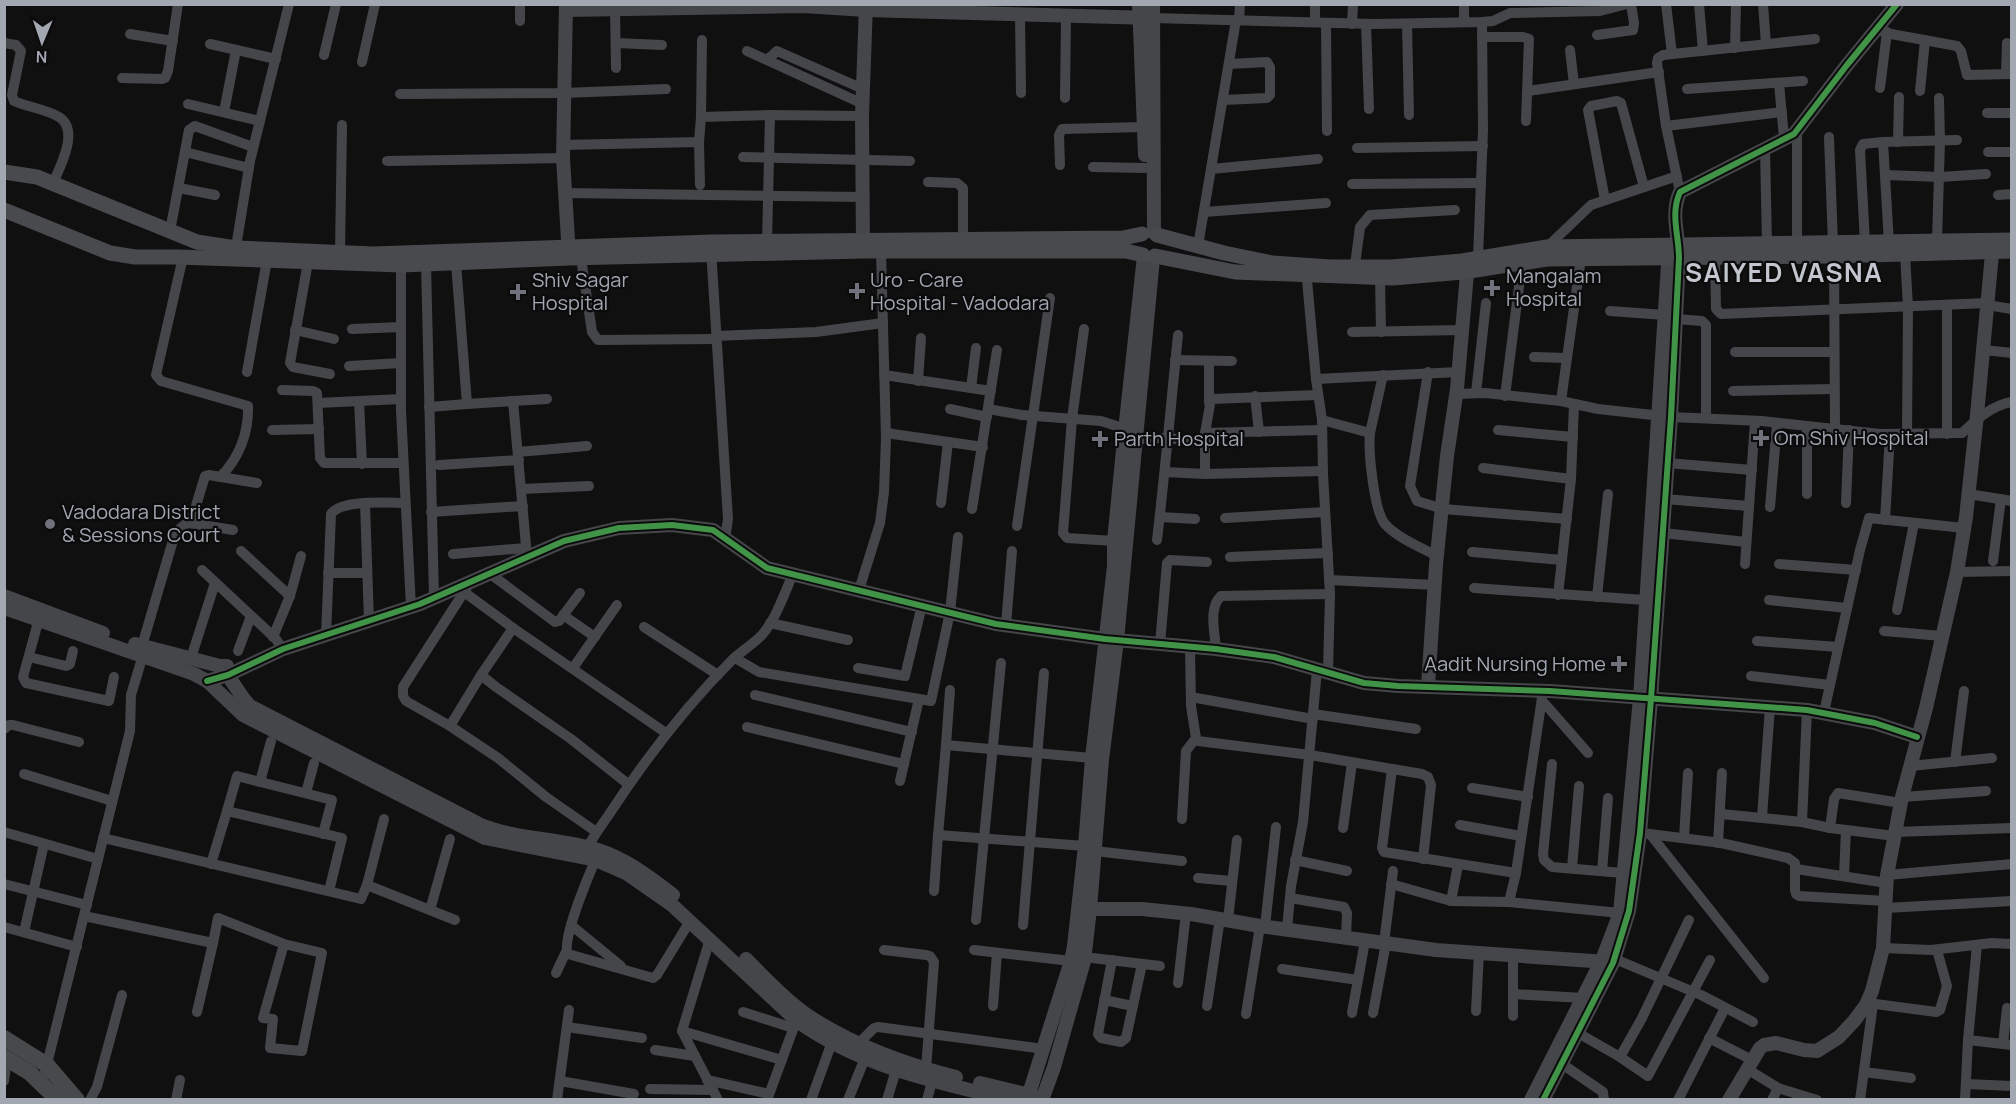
<svg xmlns="http://www.w3.org/2000/svg" width="2016" height="1104" font-family="Manrope,sans-serif">
<rect width="100%" height="100%" fill="#101011"/>
<g fill="none" stroke-linecap="round" stroke-linejoin="round">
<g stroke="#454649" stroke-width="10">
<polyline points="520,4 520,21"/>
<polyline points="1315,4 1315,22"/>
<polyline points="1666,4 1672,54"/>
<polyline points="1699,4 1703,51"/>
<polyline points="1763,4 1766,44"/>
<polyline points="615,9 616,68"/>
<polyline points="1020,14 1021,93"/>
<polyline points="1153,18 1375,24 1482,22 1493,21 1510,13 1600,11 1627,4"/>
<polyline points="1239,20 1240,4"/>
<polyline points="1464,22 1464,4"/>
<polyline points="1326,23 1327,131"/>
<polyline points="1352,24 1353,4"/>
<polyline points="1366,24 1369,109"/>
<polyline points="1407,24 1409,115"/>
<polyline points="1876,29 1891,34 1957,46 1961,51 1967,75 2012,74"/>
<polyline points="130,34 173,41"/>
<polyline points="1597,35 1633,30 1634,23 1631,4"/>
<polyline points="1482,37 1523,37 1529,39 1526,121"/>
<path d="M4,43L16,45L21,51L12,95L14,101C27,107 46,109 59,117C80,130 60,167 53,183"/>
<polyline points="616,43 662,45"/>
<polyline points="210,44 276,59"/>
<polyline points="1735,48 1736,4"/>
<polyline points="1570,50 1574,84"/>
<polyline points="747,51 863,104"/>
<polyline points="324,55 336,4"/>
<polyline points="767,60 777,51 863,89"/>
<polyline points="362,62 375,4"/>
<polyline points="2006,74 2007,43"/>
<polyline points="122,78 162,79 165,78 168,71 178,4"/>
<polyline points="1779,83 1784,138"/>
<polyline points="1880,88 1887,32"/>
<polyline points="1687,89 1803,81"/>
<polyline points="1528,91 1659,72"/>
<polyline points="1920,91 1925,40"/>
<polyline points="400,94 564,93 666,89"/>
<polyline points="1065,98 1066,16"/>
<polyline points="1223,100 1267,98 1270,95 1270,67 1267,62 1229,64"/>
<polyline points="188,104 260,121"/>
<polyline points="224,112 236,50"/>
<polyline points="1987,113 2012,113"/>
<polyline points="701,117 702,40"/>
<polyline points="1666,126 1782,112"/>
<polyline points="1797,130 1797,244"/>
<polyline points="1829,137 1833,244"/>
<polyline points="699,142 700,185"/>
<polyline points="1898,142 1899,97"/>
<polyline points="563,145 699,142 701,117 770,115 862,116"/>
<polyline points="1357,148 1483,146"/>
<polyline points="1765,148 1767,245"/>
<polyline points="185,152 249,168"/>
<polyline points="1988,152 2012,152"/>
<polyline points="743,157 910,161"/>
<polyline points="387,161 563,158"/>
<polyline points="1060,165 1059,135 1062,129 1143,127"/>
<polyline points="1093,167 1145,168"/>
<polyline points="1211,169 1318,159"/>
<polyline points="1885,175 1940,177 1986,174"/>
<polyline points="928,182 957,183 963,188 963,240"/>
<polyline points="1352,184 1481,183"/>
<polyline points="179,188 215,195"/>
<polyline points="1680,192 1666,126 1657,63 1658,58 1663,55 1815,39"/>
<polyline points="565,193 863,197"/>
<polyline points="1998,195 2012,194"/>
<polyline points="1605,200 1588,110 1591,106 1617,101 1621,103 1644,187"/>
<polyline points="1204,212 1326,203"/>
<polyline points="170,231 189,130 195,126 253,147"/>
<polyline points="767,242 770,115"/>
<polyline points="1937,242 1940,140 1939,98"/>
<polyline points="1865,243 1860,150 1863,144 1883,142"/>
<polyline points="1889,243 1883,142 1957,140"/>
<polyline points="1198,246 1236,20"/>
<polyline points="1547,247 1591,205 1677,176"/>
<polyline points="711,249 728,519 725,539"/>
<polyline points="340,252 342,125"/>
<polyline points="235,253 250,161 289,4"/>
<polyline points="1905,254 1908,307 1907,434"/>
<polyline points="1834,256 1835,428"/>
<path d="M183,257L156,375L161,381L248,406C249,432 239,459 220,477"/>
<polyline points="1715,257 1716,309 1721,314 1987,303"/>
<polyline points="581,258 592,332 598,340 716,339"/>
<polyline points="1478,258 1483,130 1482,22"/>
<polyline points="308,262 290,363 293,367 330,374"/>
<polyline points="456,263 467,404 513,401 527,557"/>
<polyline points="426,264 434,598"/>
<polyline points="401,265 401,411 411,607"/>
<polyline points="1355,265 1360,227 1370,215 1455,210"/>
<polyline points="1306,269 1316,379 1322,420 1323,474 1330,594 1328,672"/>
<polyline points="1380,278 1381,332"/>
<polyline points="1987,305 2012,309"/>
<polyline points="1610,311 1665,315"/>
<polyline points="1676,319 1702,321 1706,325 1706,418"/>
<polyline points="352,329 401,327"/>
<polyline points="1084,329 1072,419 1063,533 1067,538 1114,541"/>
<polyline points="295,330 334,339"/>
<polyline points="1352,332 1462,330"/>
<polyline points="716,336 816,332 883,323"/>
<polyline points="1984,350 2012,353"/>
<polyline points="1735,352 1834,352"/>
<polyline points="1534,357 1567,358"/>
<polyline points="1175,360 1232,361"/>
<polyline points="349,366 401,363"/>
<polyline points="247,372 267,260"/>
<polyline points="1428,372 1410,486 1417,501 1443,509 1567,519"/>
<polyline points="884,375 991,391"/>
<polyline points="1316,379 1458,372"/>
<polyline points="918,381 921,338"/>
<polyline points="971,388 976,348"/>
<polyline points="282,390 313,391 317,393 320,458 324,463 403,463"/>
<polyline points="1733,391 1834,389"/>
<polyline points="1476,393 1486,303"/>
<path d="M1456,394L1485,393L1561,401L1598,409L1671,417L1762,421L1880,434L1962,433C1976,420 1992,405 2012,402"/>
<polyline points="1255,396 1259,432"/>
<polyline points="1505,396 1522,263"/>
<polyline points="359,401 362,464"/>
<polyline points="513,401 547,399"/>
<polyline points="1561,401 1581,258"/>
<polyline points="318,403 401,399"/>
<polyline points="1209,403 1209,361"/>
<polyline points="429,407 467,404"/>
<polyline points="950,409 987,417"/>
<polyline points="988,409 1022,415 1101,421 1126,429"/>
<polyline points="1322,420 1370,433 1383,375"/>
<polyline points="272,430 319,429"/>
<polyline points="1498,430 1573,437"/>
<polyline points="886,433 983,447"/>
<polyline points="1205,433 1321,430"/>
<path d="M1370,433C1368,451 1374,511 1385,524C1396,537 1422,548 1437,556"/>
<polyline points="1947,434 1947,305"/>
<polyline points="1136,439 1167,438 1206,442"/>
<polyline points="518,452 587,446"/>
<polyline points="1667,463 1752,470"/>
<polyline points="439,465 519,460"/>
<polyline points="1483,468 1571,479 1558,595"/>
<polyline points="1165,472 1205,474 1323,471"/>
<polyline points="1205,474 1205,433 1211,399 1318,395"/>
<polyline points="1571,479 1574,404"/>
<polyline points="521,489 589,486"/>
<polyline points="1807,494 1807,426"/>
<polyline points="1968,494 2012,501"/>
<polyline points="1665,499 1748,506"/>
<polyline points="365,503 369,621"/>
<polyline points="941,503 948,442"/>
<polyline points="1846,503 1849,430"/>
<polyline points="1770,507 1777,424"/>
<polyline points="972,509 997,350"/>
<polyline points="431,512 523,506"/>
<polyline points="1160,517 1195,519"/>
<polyline points="1225,518 1325,512"/>
<polyline points="1885,520 1890,435"/>
<polyline points="189,523 233,530"/>
<polyline points="1017,526 1050,298"/>
<polyline points="1663,533 1746,542"/>
<path d="M1157,540C1165,472 1171,404 1178,335"/>
<polyline points="241,551 290,596"/>
<polyline points="1472,552 1562,560"/>
<polyline points="453,554 526,548"/>
<polyline points="1230,557 1328,553"/>
<polyline points="1993,561 2001,499"/>
<polyline points="1745,564 1755,421"/>
<polyline points="1779,564 1856,570"/>
<polyline points="202,570 275,638 283,649"/>
<polyline points="1957,572 2012,571"/>
<polyline points="328,573 367,573"/>
<polyline points="489,573 555,622 559,621 580,593"/>
<polyline points="1329,580 1436,585"/>
<polyline points="471,581 403,687 403,696 406,701 450,726 498,758 546,797 595,831"/>
<polyline points="1474,588 1645,600"/>
<polyline points="859,590 880,523 884,492 886,438 881,251"/>
<polyline points="464,592 513,628"/>
<polyline points="1597,597 1608,494"/>
<polyline points="1769,600 1847,608"/>
<polyline points="1897,610 1914,523"/>
<polyline points="40,615 23,677 26,683 109,701 114,677"/>
<polyline points="563,615 595,637"/>
<polyline points="770,623 848,640"/>
<polyline points="1006,625 1012,551"/>
<polyline points="644,627 718,675"/>
<polyline points="1884,631 1942,636"/>
<path d="M326,635L331,514C341,499 388,503 405,503"/>
<polyline points="273,637 290,596 301,556"/>
<polyline points="1757,641 1838,647"/>
<polyline points="1160,644 1167,563 1170,560 1207,562"/>
<polyline points="142,646 174,537 177,531 192,519 205,476 209,475 257,483"/>
<polyline points="1190,648 1191,706 1196,738 1198,741 1310,755 1422,774 1428,777 1431,785 1423,859"/>
<path d="M1216,649C1215,633 1208,608 1221,596L1330,594"/>
<polyline points="238,651 251,616"/>
<polyline points="29,657 66,666 70,664 73,651"/>
<polyline points="191,658 215,583"/>
<polyline points="735,658 759,672 931,701 950,612 958,537"/>
<polyline points="573,668 617,605"/>
<polyline points="858,668 905,676 922,605"/>
<polyline points="481,675 496,687 571,739 628,784"/>
<polyline points="1751,676 1830,685"/>
<polyline points="755,695 912,732"/>
<polyline points="1191,697 1313,719"/>
<polyline points="1542,703 1545,704 1588,753"/>
<polyline points="1824,712 1860,550 1869,518 1964,528"/>
<polyline points="1313,714 1416,729"/>
<polyline points="450,726 481,675 513,628 666,733"/>
<polyline points="747,727 904,764"/>
<polyline points="4,729 9,725 13,725 79,742"/>
<polyline points="946,745 950,690"/>
<polyline points="1955,762 1964,691"/>
<polyline points="1552,764 1543,854 1544,860 1552,867 1623,873"/>
<polyline points="1910,766 1992,758"/>
<polyline points="1392,769 1382,848 1384,852 1516,873 1509,902 1620,913"/>
<polyline points="24,774 112,801"/>
<polyline points="900,781 919,699"/>
<polyline points="260,782 271,741"/>
<polyline points="1472,788 1528,797"/>
<polyline points="306,793 314,763"/>
<polyline points="1902,797 1986,791"/>
<polyline points="227,811 237,776 332,800 323,834"/>
<polyline points="1721,814 1802,822 1807,710"/>
<polyline points="1762,817 1770,707"/>
<polyline points="1182,819 1186,751 1196,738"/>
<polyline points="1802,822 1830,828 1895,836"/>
<polyline points="1460,825 1521,836"/>
<polyline points="1343,828 1352,763"/>
<polyline points="1830,828 1834,799 1838,793 1901,803"/>
<polyline points="4,832 98,859"/>
<polyline points="1634,832 1721,843 1788,858 1795,863 1795,890 1796,894 1799,896 1886,901"/>
<polyline points="1895,832 2012,828"/>
<polyline points="1650,834 1764,978"/>
<polyline points="938,835 946,745 1092,758"/>
<polyline points="103,838 361,899 367,885 455,920"/>
<polyline points="1684,838 1688,773"/>
<polyline points="1718,843 1722,773"/>
<path d="M587,848C594,835 602,825 610,813C646,758 686,706 733,659C742,651 753,644 762,635C776,619 784,594 793,574"/>
<polyline points="1095,851 1182,861"/>
<path d="M598,854C591,870 560,942 568,954L653,978L657,975L690,921"/>
<polyline points="1295,860 1347,871"/>
<polyline points="211,864 227,811 342,838 329,891"/>
<polyline points="1572,868 1579,786"/>
<polyline points="1796,869 1887,883"/>
<polyline points="1602,871 1608,798"/>
<polyline points="1516,873 1543,691"/>
<polyline points="1887,875 2012,864"/>
<polyline points="1844,876 1846,830"/>
<polyline points="1198,878 1232,881"/>
<polyline points="4,884 87,905"/>
<polyline points="1391,884 1451,901 1509,902"/>
<polyline points="367,885 384,819"/>
<polyline points="934,891 938,835 1085,846"/>
<polyline points="1290,898 1344,907 1347,913 1346,938"/>
<polyline points="1451,901 1458,865"/>
<polyline points="1886,908 2012,901"/>
<polyline points="430,910 450,839"/>
<polyline points="84,916 213,943 218,918 284,944 322,953 302,1051 270,1048 273,1019 263,1018 284,944"/>
<polyline points="976,920 1001,663"/>
<polyline points="1228,920 1237,840"/>
<polyline points="1689,920 1642,1018 1620,1057 1648,1076 1710,960"/>
<polyline points="571,925 621,966"/>
<polyline points="1023,925 1044,673"/>
<polyline points="1265,926 1276,827"/>
<polyline points="4,927 77,947"/>
<polyline points="1287,929 1291,886 1303,822 1317,670"/>
<polyline points="24,932 44,844"/>
<polyline points="710,939 682,1031 782,1060"/>
<polyline points="1384,943 1393,871"/>
<polyline points="1883,948 1931,950 1992,943 2012,944"/>
<polyline points="884,950 926,955 930,956 934,962 926,1069"/>
<polyline points="974,950 1071,961"/>
<polyline points="1513,955 1513,1016"/>
<polyline points="1084,957 1160,966"/>
<polyline points="1615,959 1701,995 1753,1022"/>
<polyline points="1112,960 1098,1034 1101,1038 1121,1042 1126,1038 1142,964"/>
<polyline points="1282,969 1358,980"/>
<polyline points="556,973 566,952"/>
<polyline points="1178,983 1186,913"/>
<polyline points="1513,994 1583,998"/>
<polyline points="1104,1000 1133,1006"/>
<polyline points="1868,1003 1936,1012 1940,1010 1947,986 1937,950"/>
<polyline points="993,1006 997,953"/>
<polyline points="1207,1006 1220,918"/>
<polyline points="1476,1011 1479,952"/>
<polyline points="197,1012 213,943"/>
<polyline points="743,1012 793,1028"/>
<polyline points="1352,1013 1365,941"/>
<polyline points="1373,1013 1386,943"/>
<polyline points="1246,1014 1260,926"/>
<polyline points="567,1027 642,1038"/>
<polyline points="682,1031 718,1100"/>
<polyline points="1578,1033 1620,1057"/>
<polyline points="1709,1038 1752,1060"/>
<polyline points="1968,1040 2012,1045"/>
<polyline points="859,1043 874,1028 878,1027 1044,1049"/>
<polyline points="2003,1044 2007,1008"/>
<polyline points="655,1050 695,1056"/>
<polyline points="1562,1064 1603,1092 1604,1100"/>
<polyline points="1747,1069 1778,1088"/>
<polyline points="1864,1072 1911,1078"/>
<polyline points="707,1080 769,1094"/>
<polyline points="4,1081 7,1058"/>
<polyline points="560,1081 634,1094"/>
<polyline points="42,1084 130,731 131,695 143,655"/>
<polyline points="1966,1084 2012,1086"/>
<polyline points="650,1089 713,1090"/>
<polyline points="90,1100 97,1087 122,995"/>
<polyline points="176,1100 180,1080"/>
<polyline points="557,1100 569,1010"/>
<polyline points="767,1100 798,1016"/>
<polyline points="811,1100 832,1042"/>
<polyline points="848,1100 865,1058"/>
<polyline points="887,1100 896,1070"/>
<polyline points="927,1100 932,1081"/>
<polyline points="1678,1100 1725,1008"/>
<polyline points="1772,1100 1778,1088 1817,1100"/>
<polyline points="1860,1100 1873,1004"/>
<polyline points="1965,1100 1968,1040 1977,945"/>
</g>
<g stroke="#454649" stroke-width="14">
<polyline points="566,4 563,158 569,256"/>
<polyline points="1139,4 1145,155"/>
<polyline points="1153,4 1154,233"/>
<polyline points="566,10 803,6 866,10 1153,18"/>
<polyline points="863,249 862,116 866,4"/>
<polyline points="4,596 103,633"/>
<path d="M4,608L194,674L207,681L243,715L485,838L596,860L626,873L672,905L796,1020C859,1066 938,1083 1012,1100"/>
<polyline points="135,644 220,666 227,666"/>
<path d="M220,666C232,678 238,694 250,706L481,825C518,840 560,838 598,850C626,859 650,877 673,895"/>
<polyline points="207,681 228,675 283,649 420,604 564,541 619,528 672,525 713,530 767,568 996,624 1105,639 1216,649 1274,657 1364,683 1398,686 1550,691 1807,710 1875,723 1917,737"/>
<polyline points="1428,686 1436,565 1447,456 1457,389 1468,262"/>
<polyline points="1081,909 1142,909 1191,914 1260,926 1436,950 1607,962"/>
<path d="M746,959C765,978 785,1000 807,1015C852,1045 904,1064 956,1077"/>
<polyline points="980,1083 1042,1098"/>
<polyline points="1027,1100 1071,961 1074,946 1085,846 1092,758 1114,566 1114,541 1124,440 1144,256"/>
<polyline points="1042,1100 1054,1067 1084,961 1090,909 1102,760 1117,640 1153,258"/>
<polyline points="1531,1100 1602,960 1620,913 1640,698 1669,249"/>
<path d="M1543,1100L1613,963L1629,911L1640,833L1651,699L1671,417L1679,258C1679,235 1670,214 1680,192L1794,134L1847,65L1897,4"/>
<polyline points="1729,1100 1760,1048 1764,1045 1776,1043 1804,1050 1817,1051 1839,1037 1854,1021 1866,1005 1872,991 1883,948 1887,875 1902,797 1926,708 1957,572 1966,517 1977,415 1993,243"/>
</g>
<g stroke="#494a4d" stroke-width="15">
<polyline points="4,172 37,177 197,242 236,248 373,254 711,242 1123,238 1142,234"/>
<polyline points="4,210 110,253 135,257 178,257 401,265 569,258 863,251 1126,251 1143,255"/>
<polyline points="1157,235 1224,253 1272,263 1331,267 1392,267 1462,261 1547,247 2012,240"/>
<polyline points="1155,256 1235,272 1393,278 1463,272 1547,259 1834,256 2012,251"/>
</g>
<g stroke="#47494b" stroke-width="16">
<polyline points="4,1038 47,1065 77,1100"/>
<polyline points="4,1057 30,1073 58,1100"/>
</g>
<g stroke="#0b0b0c" stroke-width="10">
<g id="cycleway">
<polyline points="207,681 228,675 283,649 420,604 564,541 619,528 672,525 713,530 767,568 996,624 1105,639 1216,649 1274,657 1364,683 1398,686 1550,691 1807,710 1875,723 1917,737"/>
<path d="M1543,1100L1613,963L1629,911L1640,833L1651,699L1671,417L1679,258C1679,235 1670,214 1680,192L1794,134L1847,65L1897,4"/>
</g>
</g>
<use href="#cycleway" stroke="#419447" stroke-width="6"/>
</g>
<g fill="#6f727a" stroke="#0b0b0c" stroke-width="2">
<path d="M1489 279h6v6h6v6h-6v6h-6v-6h-6v-6h6z"/>
<path d="M854 282h6v6h6v6h-6v6h-6v-6h-6v-6h6z"/>
<path d="M515 283h6v6h6v6h-6v6h-6v-6h-6v-6h6z"/>
<path d="M1758 429h6v6h6v6h-6v6h-6v-6h-6v-6h6z"/>
<path d="M1097 430h6v6h6v6h-6v6h-6v-6h-6v-6h6z"/>
<circle cx="50" cy="524" r="6"/>
<path d="M1616 655h6v6h6v6h-6v6h-6v-6h-6v-6h6z"/>
</g>
<g text-anchor="middle" stroke-width="4.5" stroke-linejoin="round" paint-order="stroke">
<g font-size="20" fill="#a2a7b2" stroke="#0b0b0c" text-anchor="start">
<text x="1506" y="283">Mangalam<tspan x="1506" dy="23">Hospital</tspan></text>
<text x="532" y="287">Shiv Sagar<tspan x="532" dy="23">Hospital</tspan></text>
<text x="870" y="287">Uro - Care<tspan x="870" dy="23">Hospital - Vadodara</tspan></text>
<text x="1774" y="445">Om Shiv Hospital</text>
<text x="1114" y="446">Parth Hospital</text>
<text x="62" y="519">Vadodara District<tspan x="62" dy="23">&amp; Sessions Court</tspan></text>
<text x="1606" y="671" text-anchor="end">Aadit Nursing Home</text>
</g>
<g font-size="26" font-weight="bold" letter-spacing="1.5" fill="#c3c6ce" stroke="#0b0b0c">
<text x="1784" y="282">SAIYED VASNA</text>
</g>
</g>
<rect width="2016" height="1104" fill="none" stroke="#a2a7b2" stroke-width="12"/>
<g transform="translate(42 42) rotate(182)" stroke="#0b0b0c" stroke-width="4.5" paint-order="stroke">
<path d="M0-4.5L10 22L0 15L-10 22Z" fill="#a2a7b2"/>
<text y="-9" font-size="16" font-weight="bold" text-anchor="middle" fill="#a2a7b2">N</text>
</g>
</svg>
